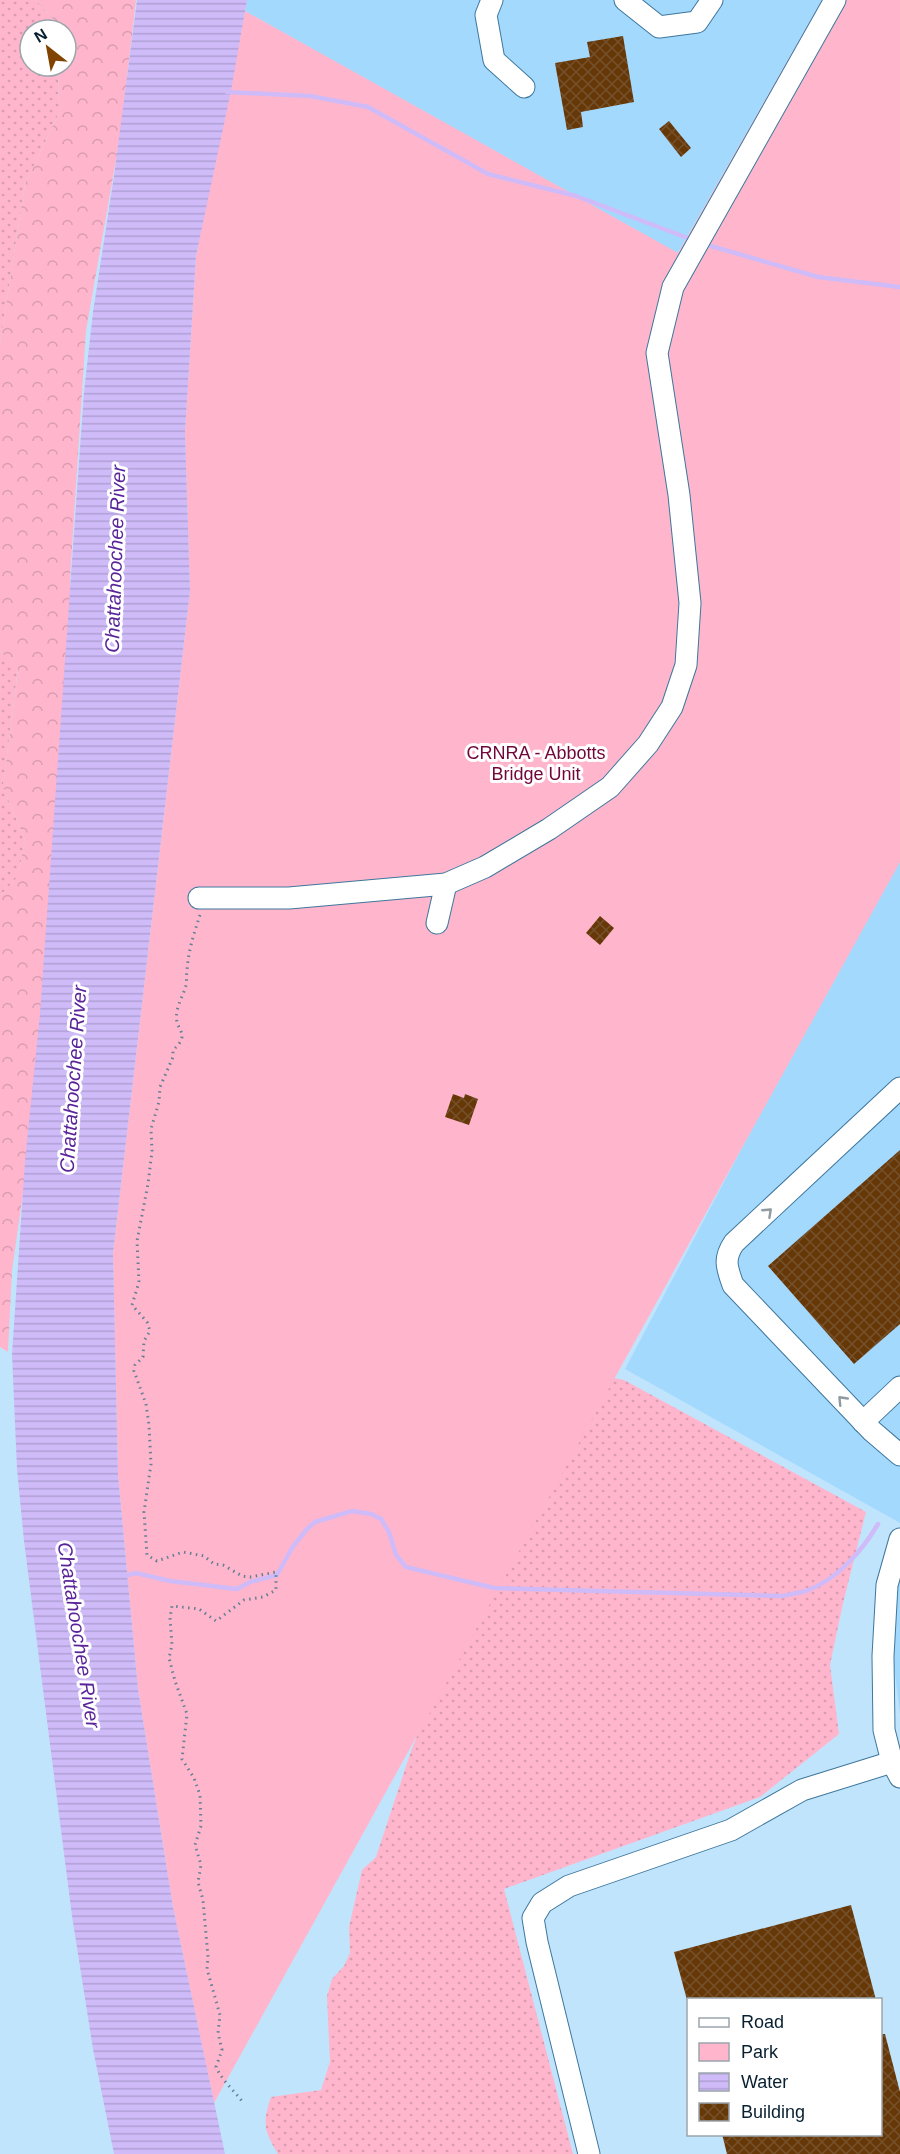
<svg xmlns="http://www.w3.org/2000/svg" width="900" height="2154" font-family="Arial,sans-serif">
<defs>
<pattern id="grass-dots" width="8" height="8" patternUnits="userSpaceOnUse" patternTransform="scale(1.5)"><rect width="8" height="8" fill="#ffb6cc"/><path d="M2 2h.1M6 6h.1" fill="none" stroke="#d99cb0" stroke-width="1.8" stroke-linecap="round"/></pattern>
<pattern id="forest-crowns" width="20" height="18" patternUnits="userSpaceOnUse" patternTransform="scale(1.5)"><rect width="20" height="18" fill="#ffb6cc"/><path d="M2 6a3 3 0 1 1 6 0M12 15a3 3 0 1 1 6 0" fill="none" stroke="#d99cb0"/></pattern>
<pattern id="water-rules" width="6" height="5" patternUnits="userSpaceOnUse" patternTransform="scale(1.5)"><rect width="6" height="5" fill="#cfbbf8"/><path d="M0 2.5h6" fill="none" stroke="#b0a0d5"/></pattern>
<pattern id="building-cross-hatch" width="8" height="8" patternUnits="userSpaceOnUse" patternTransform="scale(1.5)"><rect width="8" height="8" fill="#663707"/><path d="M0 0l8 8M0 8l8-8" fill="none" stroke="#76522c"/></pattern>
</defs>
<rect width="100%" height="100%" fill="#c1e4fd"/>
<g fill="#a4d9fe">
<polygon points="247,0 822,0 676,256 245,11"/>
<polygon points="900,849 900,1523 625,1369"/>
<polygon points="900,1556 900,1714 894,1666 896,1592"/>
</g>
<g fill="url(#grass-dots)">
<polygon points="0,0 36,0 57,23 57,30 30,30 30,66 58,66 59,113 25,184 0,344"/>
<polygon points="0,651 18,668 3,787 25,840 18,877 0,896"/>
<path d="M539,1363L624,1380L866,1512L843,1603L830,1665L839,1734L760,1797L504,1889L573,2154H278C264,2130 262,2124 271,2097L321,2090L330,2062L327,1996L332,1979L344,1966L350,1953L349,1927L362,1870L376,1857L410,1754L441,1673L497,1575Z"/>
</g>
<polygon fill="url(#forest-crowns)" points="36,0 136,0 120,137 86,331 70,579 72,846 12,1271 8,1352 0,1347 0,896 18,876 25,840 3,787 18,669 0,651 0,344 25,184 59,113 58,66 66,66 66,30 57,30 57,23"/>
<polygon fill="#ffb6cc" points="822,0 900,0 900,862 214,2103 173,1907 138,1689 118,1475 113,1253 190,591 185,432 196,256 245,11 678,253"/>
<polygon fill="url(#water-rules)" points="137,0 247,0 231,91 196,256 185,432 190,591 113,1253 118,1475 138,1689 173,1907 225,2154 114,2154 93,2049 72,1916 24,1541 17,1469 12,1354 25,1161 40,1013 84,392 93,312 114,176"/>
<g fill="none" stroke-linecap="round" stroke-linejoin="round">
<g stroke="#cfbbf8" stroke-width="4.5">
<polyline points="227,92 310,96 368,107 488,174 576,196 693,240"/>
<polyline points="704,244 818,277 900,287"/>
<path d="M128,1575L136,1573L170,1581L237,1589L250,1582L277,1575L292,1548L306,1530L315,1522L352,1511L371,1514L381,1519L389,1532L396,1555L406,1567L494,1588L783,1596C790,1594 799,1593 806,1591C837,1580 862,1551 878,1524"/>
</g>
</g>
<g fill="url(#building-cross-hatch)">
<polygon points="623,36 634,102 581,112 583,127 567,130 555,63 590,57 587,42"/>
<polygon points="669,121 691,148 681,157 659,129"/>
<polygon points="600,916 614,928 600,945 586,933"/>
<polygon points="453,1094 464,1098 465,1094 478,1099 469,1125 445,1117"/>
<polygon points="900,1150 900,1324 854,1364 768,1266"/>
<polygon points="851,1905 876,2000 687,2000 674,1952"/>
<polygon points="880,2034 885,2034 900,2092 900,2154 727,2154 722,2134 880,2134"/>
</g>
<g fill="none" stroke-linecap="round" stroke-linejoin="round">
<g stroke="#3e779c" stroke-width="23">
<g id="minor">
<polyline points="492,0 486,15 494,60 524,87"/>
<polyline points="625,0 659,27 697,22 712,0"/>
<polyline points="199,898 289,898 446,884 485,867 549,829 610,787 648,744 672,707 686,665 690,603 679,495 657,353 673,287 835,0"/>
<polyline points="437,923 446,884"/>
<path d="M900,1088L734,1243C723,1259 727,1268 733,1285L872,1431L900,1455"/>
<polyline points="863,1422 900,1387"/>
<polyline points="900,1539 887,1585 883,1656 884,1730 892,1762 900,1777"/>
<polyline points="589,2154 537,1942 533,1918 542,1903 569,1886 731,1830 802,1790 892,1762"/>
</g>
</g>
<path stroke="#638094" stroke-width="3" stroke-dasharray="1.5 4.5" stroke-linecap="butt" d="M200,915C194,933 188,952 187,971C186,976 187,980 186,985C184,994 178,1003 177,1012C173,1031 193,1032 173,1050V1057L160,1087L159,1102L151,1129L152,1151L148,1184L137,1241L139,1282L132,1305L147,1322L150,1331L144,1341L143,1357L135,1365L134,1371L146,1404L149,1425L151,1464L144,1512L147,1555L157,1561L183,1552L204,1556L214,1564L223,1565L242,1576L250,1577L276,1572V1590L263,1597L244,1600L216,1621L199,1609L172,1606L170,1618L172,1645L169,1658L175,1681L187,1714L182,1759L194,1778L200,1795L201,1826L195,1845L201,1865L198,1882L203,1900L208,1957L207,1969L220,2015L218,2033L222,2050L216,2067C223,2082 235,2091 244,2104"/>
<use href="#minor" stroke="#fff" stroke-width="21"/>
</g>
<defs><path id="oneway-chevron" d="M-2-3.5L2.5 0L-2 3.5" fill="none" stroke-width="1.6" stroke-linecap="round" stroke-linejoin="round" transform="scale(1.5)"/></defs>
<g stroke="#8f9aa1">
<use href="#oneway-chevron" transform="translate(768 1212) rotate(-43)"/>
<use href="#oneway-chevron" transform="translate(842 1400) rotate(-134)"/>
</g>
<g text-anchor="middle" stroke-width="6" stroke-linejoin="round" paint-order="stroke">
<g font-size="18" fill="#71063a" stroke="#fff">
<text x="536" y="759">CRNRA - Abbotts<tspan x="536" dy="21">Bridge Unit</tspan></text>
</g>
<g font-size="20" font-style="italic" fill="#5a2599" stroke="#fff">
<text transform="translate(115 559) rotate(-88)" y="7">Chattahoochee River</text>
<text transform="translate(73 1079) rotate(-86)" y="7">Chattahoochee River</text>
<text transform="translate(79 1635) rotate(81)" y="7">Chattahoochee River</text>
</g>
</g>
<rect x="687" y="1998" width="195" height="138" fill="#ffffff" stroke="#9ca5ac" stroke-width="1.5"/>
<rect x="699" y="2018" width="30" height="9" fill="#ffffff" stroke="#9ca5ac" stroke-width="1.5"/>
<text x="741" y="2028" font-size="18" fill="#071f2f">Road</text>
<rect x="699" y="2043" width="30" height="18" fill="#ffb6cc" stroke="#9ca5ac" stroke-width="1.5"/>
<text x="741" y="2058" font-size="18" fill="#071f2f">Park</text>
<rect x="699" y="2073" width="30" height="18" fill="url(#water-rules)" stroke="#9ca5ac" stroke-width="1.5"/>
<text x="741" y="2088" font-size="18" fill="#071f2f">Water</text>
<rect x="699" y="2103" width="30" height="18" fill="url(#building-cross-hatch)" stroke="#9ca5ac" stroke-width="1.5"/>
<text x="741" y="2118" font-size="18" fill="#071f2f">Building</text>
<g transform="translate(48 48) rotate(329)"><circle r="28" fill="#ffffff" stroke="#9ca5ac" stroke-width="1.5"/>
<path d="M0-4.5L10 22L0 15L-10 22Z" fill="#804400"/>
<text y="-9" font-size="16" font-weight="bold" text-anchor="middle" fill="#071f2f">N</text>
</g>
</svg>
